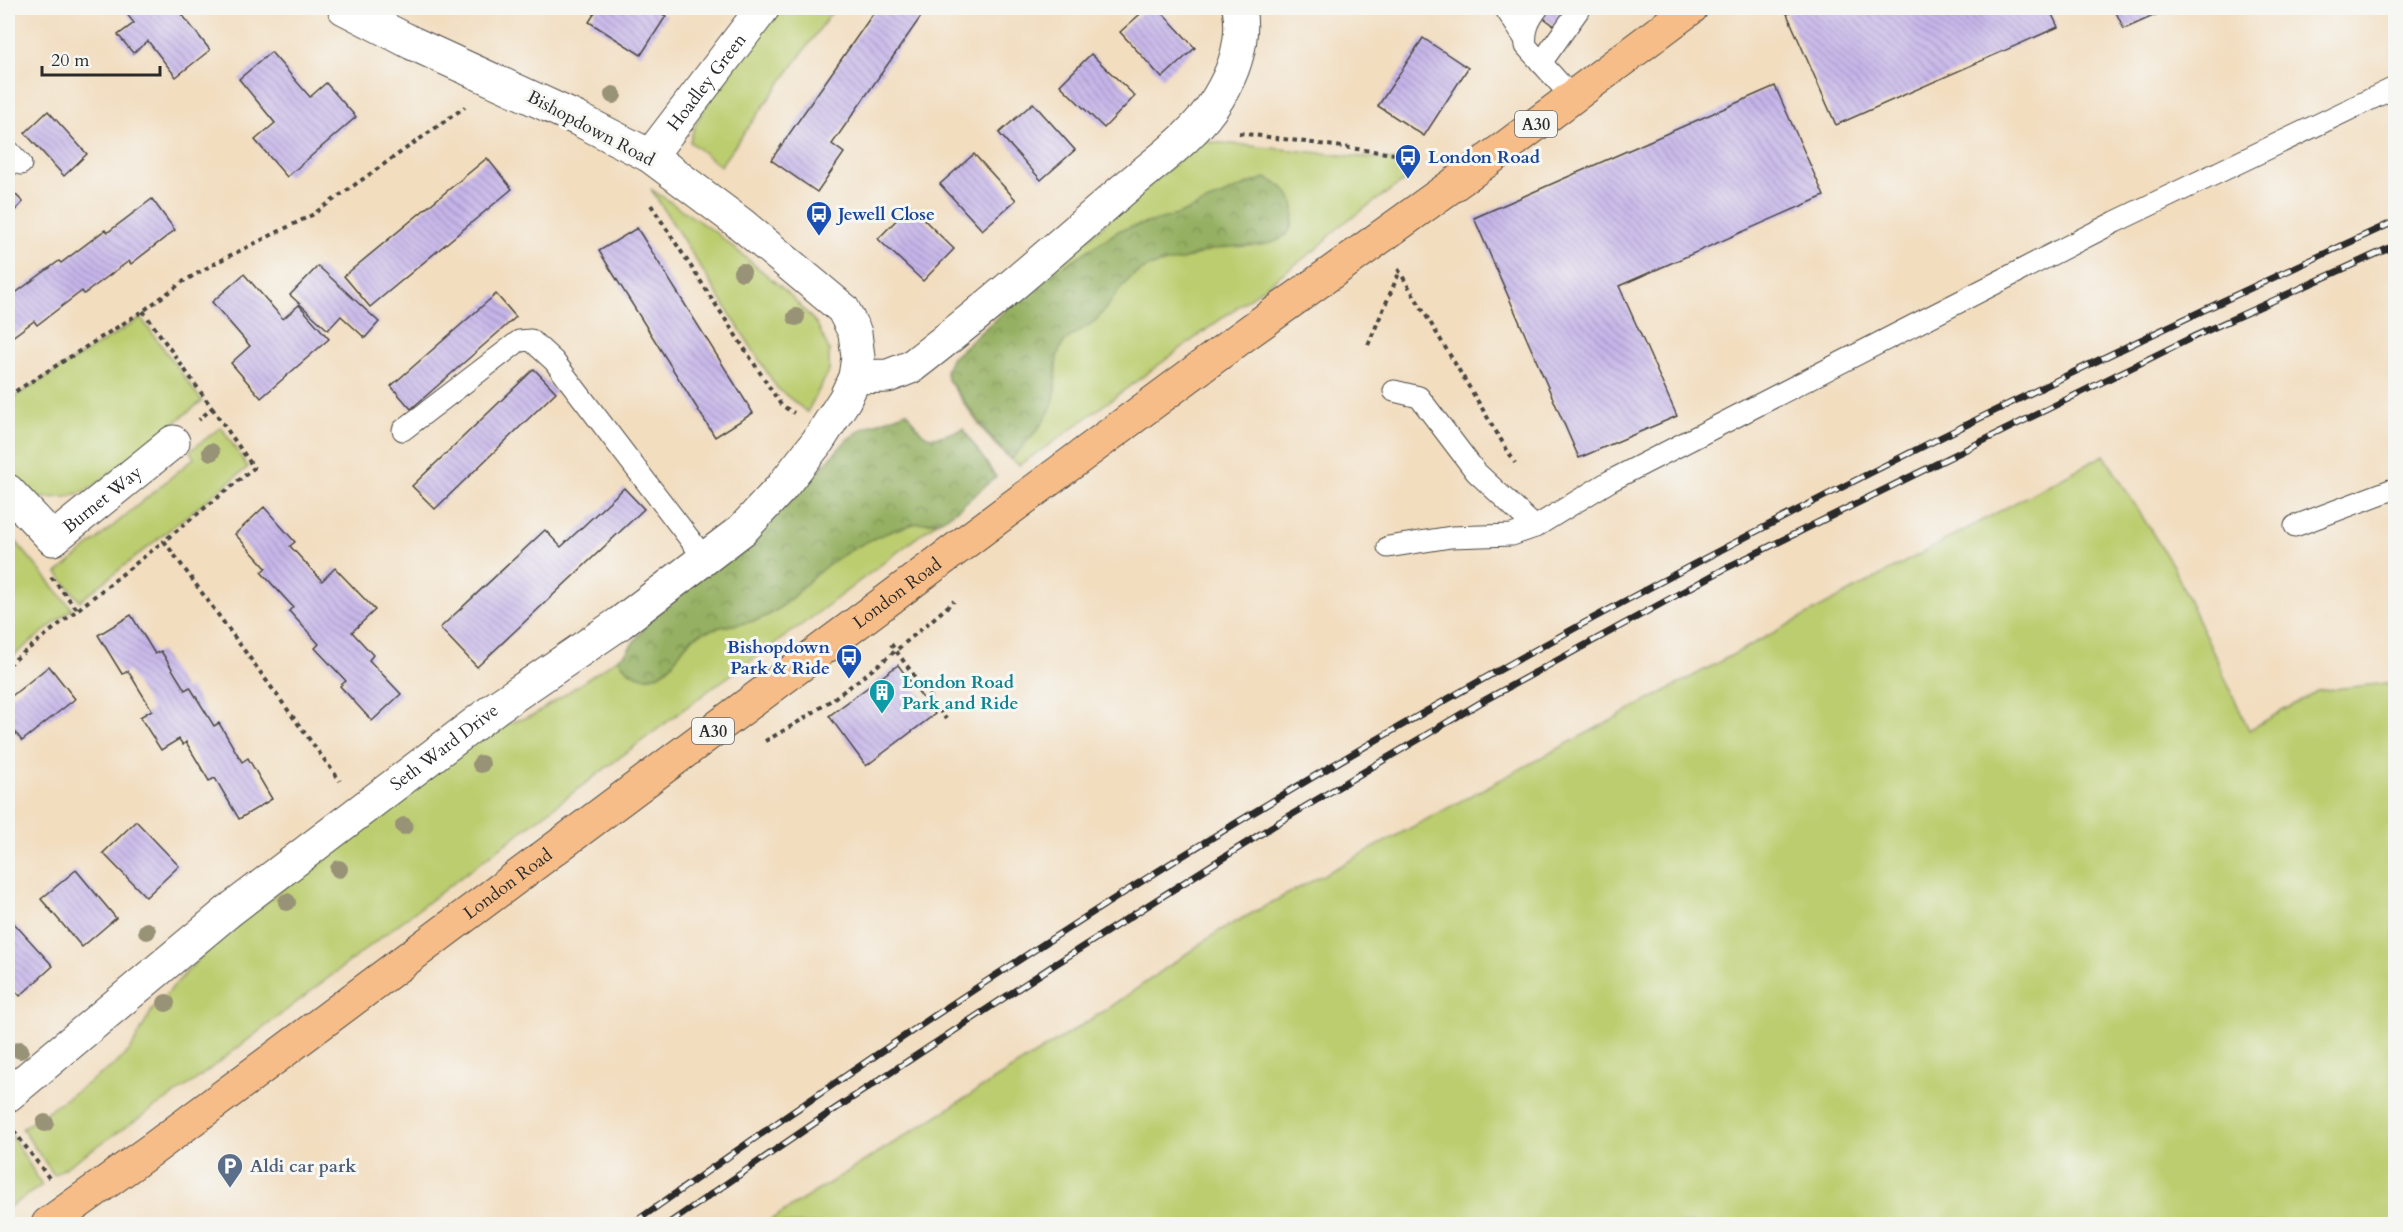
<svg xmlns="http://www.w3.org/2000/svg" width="2403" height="1232" font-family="Cardo,serif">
<defs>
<pattern id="forest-crowns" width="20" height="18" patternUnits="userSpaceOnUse" patternTransform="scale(1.5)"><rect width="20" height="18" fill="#95b062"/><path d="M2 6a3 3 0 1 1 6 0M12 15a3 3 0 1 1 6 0" fill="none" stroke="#7a8f51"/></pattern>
<pattern id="building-back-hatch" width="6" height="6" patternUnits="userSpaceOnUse" patternTransform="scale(1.5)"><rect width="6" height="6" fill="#c6b5ea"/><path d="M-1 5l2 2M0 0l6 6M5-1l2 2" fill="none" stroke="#a193be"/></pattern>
</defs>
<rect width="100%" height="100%" fill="#f6f6f2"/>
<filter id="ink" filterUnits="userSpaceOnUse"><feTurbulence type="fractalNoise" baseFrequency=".0167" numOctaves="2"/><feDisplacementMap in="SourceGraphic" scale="12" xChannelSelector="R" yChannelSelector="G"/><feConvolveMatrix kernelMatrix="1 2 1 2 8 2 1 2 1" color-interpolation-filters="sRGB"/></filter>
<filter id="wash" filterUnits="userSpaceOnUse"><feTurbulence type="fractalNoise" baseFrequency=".008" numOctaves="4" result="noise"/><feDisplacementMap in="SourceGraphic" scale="24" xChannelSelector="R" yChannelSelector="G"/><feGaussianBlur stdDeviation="1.35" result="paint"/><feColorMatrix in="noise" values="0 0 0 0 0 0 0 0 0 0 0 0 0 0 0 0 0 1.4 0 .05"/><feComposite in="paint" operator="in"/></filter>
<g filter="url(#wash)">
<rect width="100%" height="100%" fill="#f2ddbf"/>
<g fill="#bccd70" stroke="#747c4e" stroke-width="1.5">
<path d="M780,8H835L720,166L690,142C694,109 758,37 780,8Z"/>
<path d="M1201,141L1402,161L1412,175L1341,225L1319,247L1055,441L1019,465C993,450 964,403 947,378L946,371L951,359L1035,284Z"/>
<polygon points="651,189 716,233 787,292 817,324 829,350 829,371 807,412 777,388"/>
<polygon points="141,318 202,401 94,486 81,493 66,497 41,498 29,494 8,475 8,401"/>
<polygon points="907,412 931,449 963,429 996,477 811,618 708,691 388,932 193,1082 54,1175 22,1129 117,1063 131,1049 152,1010 203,954 256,910 487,731 534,715 626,653 650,620 787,505 848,439 864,428"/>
<polygon points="221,427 248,467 80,601 57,573 194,458 190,451"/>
<polygon points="2104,455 2173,566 2249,730 2317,691 2395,682 2395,1224 764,1224 1109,1008 1219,931"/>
<polygon points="8,532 72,609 8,660"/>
<polygon points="10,1133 42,1185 8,1208 8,1134"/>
</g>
<g fill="url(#forest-crowns)" stroke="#606e46" stroke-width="1.5">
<path d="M1265,178C1280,184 1293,192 1294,209C1296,254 1249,243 1221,248C1207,250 1195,256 1182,260C1169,263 1153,263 1142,270C1121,281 1112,304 1096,320C1087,328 1070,334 1063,344C1051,361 1059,383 1053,402C1045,427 1026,440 1011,460L986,431L947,378L946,371L951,359L1035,284L1120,230L1177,215L1248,184Z"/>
<path d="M907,412C927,444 929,440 963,429L996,477C982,488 956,513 941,520C934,523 923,522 914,524C885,532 853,547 828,565C805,581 787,609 760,619C738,627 715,624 694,637C680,646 676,666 661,673C643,683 628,673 618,659L626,653L650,620L787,505L848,439L864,428Z"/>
</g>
<g id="blocks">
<g fill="url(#building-back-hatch)">
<polygon points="122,8 177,8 210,50 176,77 148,41 133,53 118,35 134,23"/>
<polygon points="598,8 652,8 666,16 641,55 589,22"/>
<polygon points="877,8 927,8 832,144 844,153 817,192 771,160"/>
<polygon points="1147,8 1158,8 1195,48 1162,78 1120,32"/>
<polygon points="1530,8 1592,8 1570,37"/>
<polygon points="1803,8 2049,8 2058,27 1836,125 1787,14"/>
<polygon points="2114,8 2171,8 2124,29"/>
<polygon points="1423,38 1468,68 1424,136 1378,106"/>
<polygon points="271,52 310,97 326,83 356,117 287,177 255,140 275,123 239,79"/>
<polygon points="1091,54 1135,96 1104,128 1060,85"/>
<polygon points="1775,86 1824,196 1619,286 1677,416 1579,458 1474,218"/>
<polygon points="1033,103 1075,150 1041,180 999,133"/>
<polygon points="48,111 87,154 64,176 25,133"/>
<polygon points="974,154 1016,200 982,230 940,184"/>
<polygon points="487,158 512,189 370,307 344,276"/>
<polygon points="8,187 23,202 8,218"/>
<polygon points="152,199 175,230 131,264 129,261 84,294 82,291 37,325 34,321 8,340 8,293 11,290 14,294 59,261 61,263 105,230 108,232"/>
<polygon points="910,206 954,249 923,281 878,239"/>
<polygon points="637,228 753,413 715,437 599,251"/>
<polygon points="318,266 379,322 365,338 341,316 328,330 290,295"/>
<polygon points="244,274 283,319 299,305 329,339 261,398 231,363 250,346 212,302"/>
<polygon points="496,294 516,317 411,409 391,386"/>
<polygon points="534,369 556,392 435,509 412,486"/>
<polygon points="624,488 644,509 477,667 440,628 545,530 561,547"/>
<polygon points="264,507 295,542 290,546 322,581 335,568 375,610 352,632 373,655 369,660 401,694 372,721 340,686 346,681 315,648 319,644 289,611 293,607 261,572 266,568 235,534"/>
<polygon points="131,615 155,654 161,651 185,690 190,687 214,726 219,723 242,762 248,758 272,799 239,819 215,778 209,781 186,742 183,745 179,739 161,750 140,717 152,710 128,671 122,674 98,635"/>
<polygon points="898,665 935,714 866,766 829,716"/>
<polygon points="49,666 75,699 22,741 8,723 8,699"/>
<polygon points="136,821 179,866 146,897 103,853"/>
<polygon points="76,870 116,918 82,947 41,899"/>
<polygon points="11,920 53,966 20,996 8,982 8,923"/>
</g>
</g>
</g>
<g filter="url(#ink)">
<use href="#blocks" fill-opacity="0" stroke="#494641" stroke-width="1.5"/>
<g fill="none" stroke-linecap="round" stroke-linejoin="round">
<g stroke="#494641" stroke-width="23">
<g id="service">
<polyline points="1505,8 1525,39"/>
<path d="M1538,8C1529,20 1524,30 1526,46L1572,97"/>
<polyline points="1541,63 1580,8"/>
<polyline points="8,150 21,164"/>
<polyline points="1394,391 1419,397 1476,472 1535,527"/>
<polyline points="403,430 519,341 531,340 554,361 705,559"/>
<polyline points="2295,526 2396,488"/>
<polyline points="1388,547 1451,537 1512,535 1535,527 1610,481 2115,222 2396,87"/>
</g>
</g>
<g stroke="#494641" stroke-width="35">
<g id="minor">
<path id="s1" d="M650,156L763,8"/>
<path d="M855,377L888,376L911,367C984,311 1054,250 1124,189C1156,162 1196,135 1218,98C1235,70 1245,40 1239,8"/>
<path id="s2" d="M8,491L53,539L173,442"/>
<path id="s3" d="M8,1095L230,910L497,707L620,623L742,530L781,488L818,441L845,399L855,377L858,357L855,333L843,309L741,224L650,156L578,119L412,43L344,8"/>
</g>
</g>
<g stroke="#494641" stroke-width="35">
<g id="trunk">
<path id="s4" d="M48,1224L154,1148L1019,502L1243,336L1506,147L1691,8"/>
</g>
</g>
<g stroke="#494641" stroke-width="4" stroke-dasharray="4.5 4.5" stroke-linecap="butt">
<polyline points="1239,133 1409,156 1418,164"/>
<polyline points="651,205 781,405 794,413"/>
<polyline points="1398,269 1515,463"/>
<polyline points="143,311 212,408 199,420"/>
<polyline points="1368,345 1399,273"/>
<polyline points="8,396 143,311 184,281 219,261 312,215 465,107"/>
<polyline points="212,408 254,468 164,541 340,781"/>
<polyline points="51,577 77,609"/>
<polyline points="891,644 946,719"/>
<polyline points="8,665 164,541"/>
<path d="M765,741C835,704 895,652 954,601"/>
<polyline points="14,1131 49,1178"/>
</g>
<use href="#service" stroke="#fff" stroke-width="21"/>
<use href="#minor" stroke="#fff" stroke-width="33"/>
<use href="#trunk" stroke="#f7bd88" stroke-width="33"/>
<g stroke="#2b2b2b" stroke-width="7">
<g id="rail">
<path d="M632,1224C841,1077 1052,933 1271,802C1633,585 2012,396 2396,221"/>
<polyline points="668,1224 835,1109 1054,965 1281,821 1485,700 1728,567 2195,336 2396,245"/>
</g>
</g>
<use href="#rail" stroke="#f6f6f2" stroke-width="4.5" stroke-dasharray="14" stroke-linecap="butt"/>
</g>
<g fill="#989277">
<circle cx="613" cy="95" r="9"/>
<circle cx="742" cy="272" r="9"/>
<circle cx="796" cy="317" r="9"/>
<circle cx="211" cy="452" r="9"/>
<circle cx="481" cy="764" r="9"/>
<circle cx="404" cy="826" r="9"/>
<circle cx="339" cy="869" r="9"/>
<circle cx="287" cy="902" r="9"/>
<circle cx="147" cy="931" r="9"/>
<circle cx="166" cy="1003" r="9"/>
<circle cx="20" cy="1050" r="9"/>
<circle cx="45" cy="1123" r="9"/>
</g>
</g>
<defs>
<g id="bus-pin" transform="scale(1.35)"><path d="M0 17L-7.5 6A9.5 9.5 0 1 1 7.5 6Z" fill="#1a4fb4" stroke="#f6f6f2"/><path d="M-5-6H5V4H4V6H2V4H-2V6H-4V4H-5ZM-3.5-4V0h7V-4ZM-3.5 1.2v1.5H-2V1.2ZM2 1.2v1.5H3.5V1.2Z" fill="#fff"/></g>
<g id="building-pin" transform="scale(1.35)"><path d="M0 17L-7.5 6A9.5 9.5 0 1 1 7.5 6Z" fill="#0f9aa8" stroke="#f6f6f2"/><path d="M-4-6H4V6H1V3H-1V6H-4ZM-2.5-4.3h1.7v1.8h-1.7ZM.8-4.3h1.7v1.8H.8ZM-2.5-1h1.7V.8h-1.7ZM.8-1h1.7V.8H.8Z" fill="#fff"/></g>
<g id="parking-pin" transform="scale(1.35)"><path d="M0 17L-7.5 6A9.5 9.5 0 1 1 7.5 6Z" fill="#5c6f8a" stroke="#f6f6f2"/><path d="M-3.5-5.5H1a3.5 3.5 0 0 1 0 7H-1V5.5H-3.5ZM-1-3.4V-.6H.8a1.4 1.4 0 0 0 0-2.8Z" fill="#fff"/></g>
</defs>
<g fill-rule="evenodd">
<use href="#bus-pin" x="1408" y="157"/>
<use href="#bus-pin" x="819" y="214"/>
<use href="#bus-pin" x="849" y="657"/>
<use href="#building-pin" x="882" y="692"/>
<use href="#parking-pin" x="230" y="1166"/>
</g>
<g text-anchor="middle" stroke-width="6" stroke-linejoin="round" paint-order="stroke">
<g fill="#f6f6f2" stroke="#686867" stroke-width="1.5">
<rect x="1515" y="111" width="42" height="26" rx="4.5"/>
<rect x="692" y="718" width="42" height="26" rx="4.5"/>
</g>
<g font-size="16" font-weight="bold" fill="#2b2b2b">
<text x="1536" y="130">A30</text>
<text x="713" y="737">A30</text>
</g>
<g font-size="18" fill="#2b2b2b" stroke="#f6f6f2">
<text dy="6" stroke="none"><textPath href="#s1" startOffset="93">Hoadley Green</textPath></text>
<text transform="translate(591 128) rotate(28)" y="6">Bishopdown Road</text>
<text dy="6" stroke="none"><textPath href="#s2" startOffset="129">Burnet Way</textPath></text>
<text dy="6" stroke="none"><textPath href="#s4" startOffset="1058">London Road</textPath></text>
<text dy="6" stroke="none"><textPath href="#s3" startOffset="558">Seth Ward Drive</textPath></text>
<text dy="6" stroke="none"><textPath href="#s4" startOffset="572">London Road</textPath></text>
</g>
<g font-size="18" font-weight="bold" fill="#164399" stroke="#f6f6f2" text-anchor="start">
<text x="1428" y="163">London Road</text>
<text x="838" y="220">Jewell Close</text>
<text x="830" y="653" text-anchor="end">Bishopdown<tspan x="830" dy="21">Park &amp; Ride</tspan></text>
</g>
<g font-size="18" font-weight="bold" fill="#0d838f" stroke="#f6f6f2" text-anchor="start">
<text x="902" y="688">London Road<tspan x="902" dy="21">Park and Ride</tspan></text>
</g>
<g font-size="18" font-weight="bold" fill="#4e5e75" stroke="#f6f6f2" text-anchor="start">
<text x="250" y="1172">Aldi car park</text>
</g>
</g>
<rect width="2403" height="1232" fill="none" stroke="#f6f6f2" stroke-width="30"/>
<path d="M42 66v9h118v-9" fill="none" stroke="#2b2b2b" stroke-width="3"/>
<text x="51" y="66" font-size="18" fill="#2b2b2b" stroke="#f6f6f2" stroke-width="4.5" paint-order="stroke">20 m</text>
</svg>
